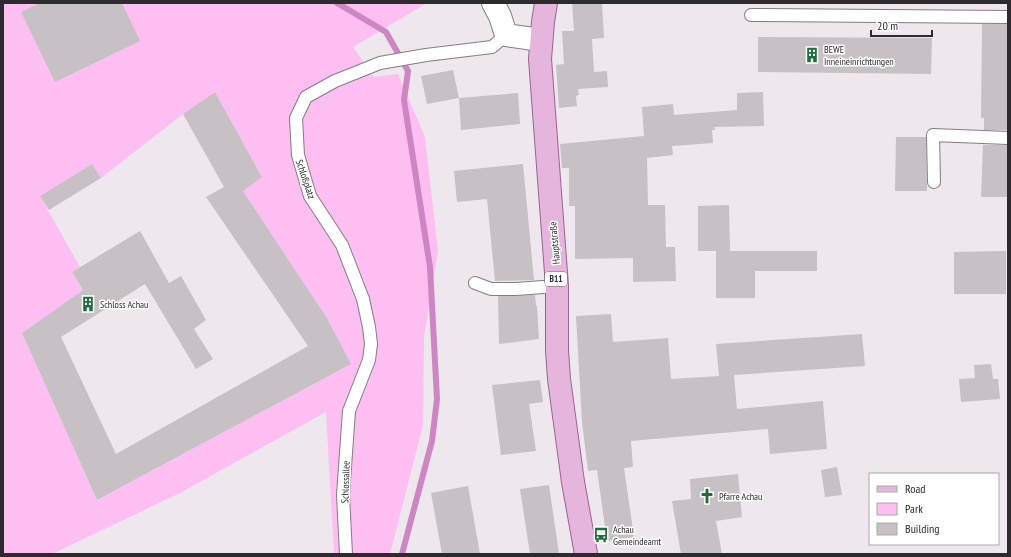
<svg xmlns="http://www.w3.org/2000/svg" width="1011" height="557" font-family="'PT Sans Narrow',sans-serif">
<rect width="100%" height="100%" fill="#eee7ed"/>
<path fill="#fdbef2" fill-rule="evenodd" d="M3,3H427L353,47L374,77L398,74L425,137L438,251L424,337L423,425L390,554H334L326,412L180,493L52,554H3ZM215,92L262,177L243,191L327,318L351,364L97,500L22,333L83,290L72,272L80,267L40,196L92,164L101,178L183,114Z"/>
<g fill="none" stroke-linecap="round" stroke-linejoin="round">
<polyline stroke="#ce86c3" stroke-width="6" points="337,3 386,32 408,71 404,100 430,267 437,399 432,441 402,554"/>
</g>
<g fill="#c7c1c6">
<polygon points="40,3 122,3 140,41 55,82 21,12"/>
<polygon points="572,3 602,3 604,38 592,39 594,72 607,71 608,87 578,89 579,95 576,96 577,106 559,108 556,65 564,64 562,31 574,31"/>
<polygon points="982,24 1008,24 1008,130 984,130 984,118 981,118"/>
<polygon points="758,37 932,38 931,74 758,72"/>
<polygon points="453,70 459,98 427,104 421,76"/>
<polygon points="215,92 262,177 243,191 327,318 351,364 97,500 22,333 83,290 72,272 140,231 169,283 181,276 206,320 194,329 213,359 196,369 145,284 61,337 116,454 308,346 206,197 224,187 183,114"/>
<polygon points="763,92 764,126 714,127 715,130 712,130 713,143 672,146 673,155 647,158 648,205 665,205 666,247 675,247 676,281 633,282 633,258 575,259 575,206 569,206 569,168 562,168 560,144 644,136 642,107 673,104 674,115 737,110 737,93"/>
<polygon points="518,93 520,124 461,130 459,98"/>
<polygon points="896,137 926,137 927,191 895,191"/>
<polygon points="983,145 1008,145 1008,197 981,197"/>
<polygon points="92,164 101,178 49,210 40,196"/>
<polygon points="523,164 534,280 495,281 487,199 457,202 454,171"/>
<polygon points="729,205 730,251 722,251 817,251 817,271 755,271 755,298 716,298 716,251 698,251 698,206"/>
<polygon points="1006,251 1006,294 954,294 954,252"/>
<polygon points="535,295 536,306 537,306 539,339 499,344 498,296"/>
<polygon points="611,314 613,342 668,338 671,379 719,376 716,344 862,334 865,366 734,375 737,409 823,401 827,449 770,454 768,429 631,441 633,467 624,468 634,537 607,541 597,470 588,471 582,422 576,316"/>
<polygon points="991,364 993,379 998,379 1000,399 961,402 959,379 975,378 974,365"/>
<polygon points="540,380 543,402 529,404 536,451 501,455 492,385"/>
<polygon points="837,467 842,495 825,497 821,470"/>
<polygon points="738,474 742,517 716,521 722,554 681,554 672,501 691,499 690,479"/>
<polygon points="549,485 559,554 530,554 520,489"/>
<polygon points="468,486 480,554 442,554 431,493"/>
</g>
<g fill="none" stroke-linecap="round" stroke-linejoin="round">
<g stroke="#837d82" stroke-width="14">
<g id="service">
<polyline points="751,15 1008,17"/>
<polyline points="934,182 933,135 1008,138"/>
<polyline points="475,283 491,289 516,289 557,286"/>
<polyline points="346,554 343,495 349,411 369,360 371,344 369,327 363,299 342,245 310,196 298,155 296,118 306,97 335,81 380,63 426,55 492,47 506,35"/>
</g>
</g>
<g stroke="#837d82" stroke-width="24">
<polyline id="minor" points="493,3 500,16 506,35 541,40"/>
</g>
<g stroke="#996491" stroke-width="24">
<polyline id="primary" points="546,3 543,22 540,59 557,286 557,350 559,379 573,482 586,554"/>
</g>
<use href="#service" stroke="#fff" stroke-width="12"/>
<use href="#minor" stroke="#fff" stroke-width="22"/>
<use href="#primary" stroke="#e5b5dd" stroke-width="22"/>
</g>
<defs>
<g id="building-bare" transform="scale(1.2)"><path d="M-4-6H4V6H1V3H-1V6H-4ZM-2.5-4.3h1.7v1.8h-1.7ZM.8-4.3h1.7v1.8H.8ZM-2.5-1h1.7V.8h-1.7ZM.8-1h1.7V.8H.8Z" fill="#206e3e" stroke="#fff" stroke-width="2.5" paint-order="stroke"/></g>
<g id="church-bare" transform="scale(1.2)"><path d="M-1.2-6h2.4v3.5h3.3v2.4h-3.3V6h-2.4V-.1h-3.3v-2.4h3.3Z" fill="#206e3e" stroke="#fff" stroke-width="2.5" paint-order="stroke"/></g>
<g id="bus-bare" transform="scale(1.2)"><path d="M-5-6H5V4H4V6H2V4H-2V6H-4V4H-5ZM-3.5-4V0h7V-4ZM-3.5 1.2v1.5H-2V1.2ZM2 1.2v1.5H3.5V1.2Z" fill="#206e3e" stroke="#fff" stroke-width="2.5" paint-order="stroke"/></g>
</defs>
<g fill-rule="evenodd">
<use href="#building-bare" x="812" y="55"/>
<use href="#building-bare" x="88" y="304"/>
<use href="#church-bare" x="707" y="496"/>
<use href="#bus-bare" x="601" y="535"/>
</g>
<g text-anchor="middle" stroke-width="3" stroke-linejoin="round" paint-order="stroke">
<rect fill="#fff" stroke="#6c6b6c" stroke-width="1" x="545" y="272" width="22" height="14" rx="3"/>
<g font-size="9" font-weight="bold" fill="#2d2b2d">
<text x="556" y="282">B11</text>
</g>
<g font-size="10" fill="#2d2b2d" stroke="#fff" text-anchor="start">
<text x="824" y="53">BEWE<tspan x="824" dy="12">Inneineinrichtungen</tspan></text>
<text x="100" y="308">Schloss Achau</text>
<text x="719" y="500">Pfarre Achau</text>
<text x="613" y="533">Achau<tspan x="613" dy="12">Gemeindeamt</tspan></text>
</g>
<g font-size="10" fill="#2d2b2d" stroke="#fff">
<text transform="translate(306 179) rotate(71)" y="4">Schloßplatz</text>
<text transform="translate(554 243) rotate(-95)" y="4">Hauptstraße</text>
<text transform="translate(345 482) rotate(-88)" y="4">Schlossallee</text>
</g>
</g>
<rect width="1011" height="557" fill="none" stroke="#2d2b2d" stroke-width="8"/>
<rect x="869" y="473" width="130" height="72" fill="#ffffff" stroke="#abaaab"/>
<rect x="877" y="486" width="20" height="6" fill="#e5b5dd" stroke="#abaaab"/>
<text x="905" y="493" font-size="12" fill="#2d2b2d">Road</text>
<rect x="877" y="503" width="20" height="12" fill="#fdbef2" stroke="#abaaab"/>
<text x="905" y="513" font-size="12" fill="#2d2b2d">Park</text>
<rect x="877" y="523" width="20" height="12" fill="#c7c1c6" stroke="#abaaab"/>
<text x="905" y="533" font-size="12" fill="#2d2b2d">Building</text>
<path d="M871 30v6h61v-6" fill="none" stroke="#2d2b2d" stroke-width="2"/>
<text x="877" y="30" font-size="12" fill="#2d2b2d" stroke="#ffffff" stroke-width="3" paint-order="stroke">20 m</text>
</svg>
